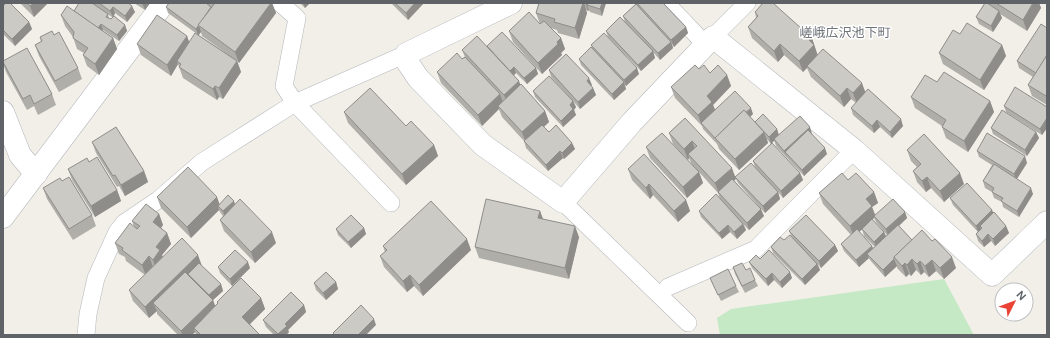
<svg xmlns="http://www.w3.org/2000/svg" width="1050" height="338" font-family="'DM Sans','Noto Sans JP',sans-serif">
<rect width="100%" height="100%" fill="#f1efe8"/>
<polygon fill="#c5e8c5" points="944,279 974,335 720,335 717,318 731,309"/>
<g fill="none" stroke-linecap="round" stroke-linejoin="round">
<g stroke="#b5b8bc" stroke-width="18">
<g id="lane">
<polyline points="280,3 297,18 284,86 295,103 391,203"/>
<polyline points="666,3 705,44"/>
<polyline points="713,37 747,3"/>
<polyline points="563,202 688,323"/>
<polyline points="668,287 756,249 854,150"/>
<polyline points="86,335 88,314 96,278 117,232 124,223 158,200 202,162 295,103 406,54"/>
</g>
</g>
<g stroke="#b5b8bc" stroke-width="23">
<g id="street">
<polyline points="511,3 406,54 408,63 418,78 483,145 563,202 632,122 713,37 854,150 992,275 1047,222"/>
<polyline points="3,112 20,155 36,174"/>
<polyline points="3,217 164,3"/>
</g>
</g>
<use href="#lane" stroke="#fff" stroke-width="17"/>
<use href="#street" stroke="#fff" stroke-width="22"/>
</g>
<g fill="#afaea9" fill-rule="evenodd">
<polygon points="20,3 48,3 34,17"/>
<path d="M79,3H128L135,12L127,22L115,13L114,16L125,25L127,31L119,41L103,30V31L113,38L117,49L99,75L87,66L83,55L84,53L77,49L73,37L65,26L61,15L74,11ZM100,9L112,17L111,19L109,18L108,14Z"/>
<polygon points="134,3 150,3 145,10"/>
<path d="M169,3H272L276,13L239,63L237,61L241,72L223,99L219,97L217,100L183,78L178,64L171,76L141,55L137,44L187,36L189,43L197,34L168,13L166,7ZM201,32L202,36L230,56L198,35Z"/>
<polygon points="300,3 310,3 305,8"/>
<polygon points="391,3 423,3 423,4 408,20"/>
<polygon points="539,3 606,3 602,16 590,12 589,10 588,11 586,10 587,13 579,39 558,33 557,30 551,28 561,38 565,49 561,53 562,55 542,74 513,42 509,31 540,24 536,13"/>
<polygon points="635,3 663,3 686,27 688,33 674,47 672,44 673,48 660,60 653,52 655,58 641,71 608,37 606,31 625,22 623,16 636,4"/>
<polygon points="985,3 1039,3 1041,8 1027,31 1000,14 1002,18 993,32 979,24 976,17"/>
<polygon points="3,6 29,22 32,29 15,46 3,34"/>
<polygon points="755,12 812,38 817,55 865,92 903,126 892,138 880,127 874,133 853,115 851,108 856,103 851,99 844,107 811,77 807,68 803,72 784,55 778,62 752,38 748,27 756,18"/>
<polygon points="1047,28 1047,105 1032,96 1028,85 1033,77 1019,68 1017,61"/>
<polygon points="960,34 1002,45 1006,56 984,90 943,64 939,53"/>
<polygon points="54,35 78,68 82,79 59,92 39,56 35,45 41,42 40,37"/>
<polygon points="591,45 639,74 626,86 624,84 626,89 614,100 581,65 579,59 593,50"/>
<polygon points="487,46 536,68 538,74 527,84 516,73 514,75 520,85 545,111 549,122 544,127 549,132 572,143 575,149 564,159 563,158 548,171 526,148 524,141 502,117 499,109 482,126 441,83 437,72 462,59 465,57 462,50"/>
<polygon points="3,61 52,94 56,105 38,115 34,106 27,110 6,72 3,63"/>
<polygon points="699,69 710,73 727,75 731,86 713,105 715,109 753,114 750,117 755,122 777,129 779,135 812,134 827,154 804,176 776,146 774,140 771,144 767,139 768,143 739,170 719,149 717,144 703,129 702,126 675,98 671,87"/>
<polygon points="549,70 592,85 591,86 593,88 596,95 580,109 573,101 576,107 574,110 576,115 563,127 535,97 533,91 570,98 551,77"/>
<polygon points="937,82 990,101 994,112 968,152 946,138 942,127 942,126 915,108 911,97"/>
<polygon points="1004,106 1047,107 1047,128 1042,135 1006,112"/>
<polygon points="344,112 406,126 434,145 438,156 406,185 348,123"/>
<polygon points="685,118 736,179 734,180 764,216 749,230 743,224 746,230 737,239 730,232 722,239 701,217 699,211 720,199 718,193 699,172 703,183 687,198 650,158 646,147 692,165 689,158 688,160 673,144 669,133"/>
<polygon points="991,128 1036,132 1039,138 1027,156 993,134"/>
<polygon points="92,142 144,171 148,182 125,196 119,186 117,187 96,153"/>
<polygon points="907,150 964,184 944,202 931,188 926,192 917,182 913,171 917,167 911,161"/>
<polygon points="977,151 1027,163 1017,179 1033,194 1019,217 1003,207 1002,202 994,198 992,192 985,188 983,181 992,165 979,157"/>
<polygon points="753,161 800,173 803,180 783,198 778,192 780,199 765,213 738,183 735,177 755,167"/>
<polygon points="89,162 117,190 121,201 95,217 72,180 68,169"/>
<polygon points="628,169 686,200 690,211 678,222 653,195 650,199 632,180"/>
<path d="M848,180L874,192L878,203L872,207L875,215L905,212L907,218L899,226L912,240L956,268L944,279L936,271L929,277L924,272L921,275L916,270L911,276L909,274L906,277L897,268V266L885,277L870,260L869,258L859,267L844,251L841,244L851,235L823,204L819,193ZM874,218L876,222L887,235L886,236L884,232L872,220ZM862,229L864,236L875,247L873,248L859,232Z"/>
<polygon points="62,181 92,215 96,226 73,240 47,199 43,188"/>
<polygon points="157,197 220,204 235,204 276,243 255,263 224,231 220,220 223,216 220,212 219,210 191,238 161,208"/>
<polygon points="950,198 992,210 993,213 1006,226 1009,233 995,246 991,241 984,247 978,241 976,234 978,232 953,205"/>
<polygon points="540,211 543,219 579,237 569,279 479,258 475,247"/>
<polygon points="159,214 163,225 161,228 167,233 171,244 162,255 163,257 202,266 221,284 223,291 213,300 215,306 218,304 217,302 261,298 265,309 250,324 260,335 196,335 195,332 192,335 178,335 157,314 157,311 149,318 133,301 129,290 145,275 126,261 125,257 119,254 115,243 134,227 132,221"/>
<polygon points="364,228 366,234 351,248 338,235 336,229"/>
<polygon points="789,231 835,245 838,251 821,268 818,264 820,270 805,285 773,253 771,247 792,237"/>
<polygon points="383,246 471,250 423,296 414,286 407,292 384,267 380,256 385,252"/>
<polygon points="760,259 792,278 782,288 774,280 768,286 752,268 749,262"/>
<polygon points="218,267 250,268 232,286 220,273"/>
<polygon points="733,267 746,270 755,280 758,286 745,293 735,274"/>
<polygon points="710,278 736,286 739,292 721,301"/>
<polygon points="336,282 338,289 326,300 316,290 314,283"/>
<polygon points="304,305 306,312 288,330 289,332 286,335 274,335 266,327 263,320"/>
</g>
<g fill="#8f8d8a">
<polygon points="34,3 48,3 34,17 30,6"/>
<polygon points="142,3 150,3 145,10"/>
<polygon points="271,3 272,3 276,13 239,63 235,52"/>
<polygon points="303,3 310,3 305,8"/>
<polygon points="415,3 423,3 423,4 408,20 406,13"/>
<polygon points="583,3 584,3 587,13 579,39 575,28"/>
<polygon points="587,3 591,3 587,5 589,10 588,11 586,5"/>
<polygon points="602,3 606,3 602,16 600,9"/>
<polygon points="1033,3 1039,3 1041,8 1027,31 1023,20"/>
<polygon points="132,6 135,12 127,22 125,16"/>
<polygon points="113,7 115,13 113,17 110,11"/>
<polygon points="999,11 1002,18 993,32 991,26"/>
<polygon points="29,22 32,29 15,46 12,39"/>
<polygon points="101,24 103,30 100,35 98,28"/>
<polygon points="125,25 127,31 119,41 117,35"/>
<polygon points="199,26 201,32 198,36 196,29"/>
<polygon points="686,27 688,33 674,47 671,40"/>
<polygon points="187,36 191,47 177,61 178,64 171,76 167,65"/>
<polygon points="113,38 117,49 99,75 95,64"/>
<polygon points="561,38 565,49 561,53 562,55 542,74 538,63"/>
<polygon points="812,38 818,56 803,72 799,61 809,40"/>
<polygon points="671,42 673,48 660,60 658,53"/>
<polygon points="780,44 784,55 778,62 774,51"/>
<polygon points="1002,45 1006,56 984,90 980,80"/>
<polygon points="653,51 655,58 641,71 638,65"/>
<polygon points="237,61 241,72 223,99 219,88"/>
<polygon points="514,67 516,73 512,77 510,71"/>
<polygon points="536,68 538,74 527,84 524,78"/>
<polygon points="637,68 639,74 626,86 624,80"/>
<polygon points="727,75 731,86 713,105 716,113 701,123 702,126 698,115 707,96"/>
<polygon points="589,78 592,85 589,87 587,81"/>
<polygon points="519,81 523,92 508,105 504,95"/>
<polygon points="624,82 626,89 614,100 612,94"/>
<polygon points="862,83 866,94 857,104 853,93"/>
<polygon points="215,86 219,97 217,100 213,89"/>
<polygon points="593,88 596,95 580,109 578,102"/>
<polygon points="847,88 851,99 844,107 840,96"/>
<polygon points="500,94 504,105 498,106 499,109 482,126 478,115"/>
<polygon points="573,101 576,107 574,110 576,115 563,127 561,121 570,105"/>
<polygon points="990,101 994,112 968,152 964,141"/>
<polygon points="751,108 753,114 721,144 717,140"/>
<polygon points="545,111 549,122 526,143 522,132"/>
<polygon points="1047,118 1047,128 1042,135 1040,129"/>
<polygon points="901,119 903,126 892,138 890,132"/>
<polygon points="877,120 880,127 874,133 872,126"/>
<polygon points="810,127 812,134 789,155 785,152 787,157 784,151"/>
<polygon points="777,129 779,136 771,144 769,137"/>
<polygon points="764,132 768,143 739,170 735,159"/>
<polygon points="1036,132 1039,138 1027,156 1025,150"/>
<polygon points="692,141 696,152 688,154 689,158 688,160 684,149"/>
<polygon points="572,143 575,149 564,159 562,153"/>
<polygon points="434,145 438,156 406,185 402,174"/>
<polygon points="825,148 827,154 804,176 802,170"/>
<polygon points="560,151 563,158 548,171 546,165"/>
<polygon points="1025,156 1027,163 1016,180 1014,174"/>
<polygon points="732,168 736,179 719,194 715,183"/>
<polygon points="144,171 148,182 125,196 121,185"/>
<polygon points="699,172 703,183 687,198 683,187"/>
<polygon points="800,173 803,180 783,198 781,191"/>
<polygon points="960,173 964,184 944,202 940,191"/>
<polygon points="927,177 931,188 926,192 922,181"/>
<polygon points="649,184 653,195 650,199 646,188"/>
<polygon points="1031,188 1033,194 1019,217 1017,211"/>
<polygon points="117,190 121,201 95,217 91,206"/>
<polygon points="778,192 780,199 765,213 763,206"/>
<polygon points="874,192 878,203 872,207 876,217 874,216 874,218 854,237 850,226 866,199"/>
<polygon points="217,197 221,208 218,206 219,210 191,238 187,227"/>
<polygon points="686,200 690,211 678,222 674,211"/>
<polygon points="234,201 236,207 225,218 223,211"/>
<polygon points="761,209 764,216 749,230 747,223"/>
<polygon points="992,210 995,217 980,226 981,229 978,232 976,226"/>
<polygon points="540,211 544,222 538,218"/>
<polygon points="905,212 907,218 888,236 886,229"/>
<polygon points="159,214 163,225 157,233 153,222"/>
<polygon points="743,224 746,230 737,239 734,232"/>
<polygon points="728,225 730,232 722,239 719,233"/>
<polygon points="575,226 579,237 569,279 565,268"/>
<polygon points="1006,226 1009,233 995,246 993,239"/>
<polygon points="364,228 366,234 351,248 348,242"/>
<polygon points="272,232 276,243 255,263 251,252"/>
<polygon points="884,232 887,239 877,249 874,242"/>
<polygon points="167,233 171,244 162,255 164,261 157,271 153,260 156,247"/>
<polygon points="988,234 991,241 984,247 982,241"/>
<polygon points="467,239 471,250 423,296 419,285"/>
<polygon points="835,245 838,251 821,268 819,261"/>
<polygon points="872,246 875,252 867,254 869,258 859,267 856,260"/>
<polygon points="198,255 202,266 153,303 157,311 149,318 145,307"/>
<polygon points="149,256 153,267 146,276 142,265"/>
<polygon points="952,257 956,268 944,279 940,268"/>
<polygon points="894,259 897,266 885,277 883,270"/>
<polygon points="912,259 916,270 911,276 907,265"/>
<polygon points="932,260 936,271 929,277 925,266"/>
<polygon points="920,261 924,272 921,275 917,264"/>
<polygon points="248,262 250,268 232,286 230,279"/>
<polygon points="905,263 909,274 906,277 902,266"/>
<polygon points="817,264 820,270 805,285 802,279"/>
<polygon points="790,272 792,278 782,288 780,282"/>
<polygon points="772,273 774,280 768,286 766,279"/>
<polygon points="410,275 414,286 407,292 403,281"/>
<polygon points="336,282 338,289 326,300 323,293"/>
<polygon points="221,284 223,291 213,300 217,311 194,328 195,332 192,335 182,335 181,331 212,301 209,295"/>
<polygon points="261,298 265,309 246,328 242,317"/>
<polygon points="304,305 306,312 288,330 289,332 286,335 278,335 285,324"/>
<polygon points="374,319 376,325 366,335 358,335"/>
</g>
<g fill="#cccac5" stroke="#8f8d8a">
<polygon points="6,3 10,3 29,22 12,39 3,30 3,6"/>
<polygon points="27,3 34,3 30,6"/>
<polygon points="79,3 92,3 108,14 106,17 111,19 114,16 125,25 117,35 101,24 98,28 74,11"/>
<polygon points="99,3 128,3 132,6 125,16 113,7 110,11"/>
<polygon points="169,3 206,3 211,7 196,29 166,7"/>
<polygon points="215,3 271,3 235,52 198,25"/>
<polygon points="395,3 415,3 406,13"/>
<polygon points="539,3 583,3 575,28 554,22 555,19 536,13"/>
<polygon points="588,3 602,3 600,9 587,5"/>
<polygon points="637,3 663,3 686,27 671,40"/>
<polygon points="763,3 773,3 812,38 809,40 814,45 799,61 780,44 774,51 748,27 758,16 755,12"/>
<polygon points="985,3 987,3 999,11 991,26 976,17"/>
<polygon points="996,3 1033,3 1023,20"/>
<polygon points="636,4 671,42 658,53 623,16"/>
<polygon points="67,6 113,38 95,64 83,55 88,48 73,38 74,32 61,15"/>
<polygon points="529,12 540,24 544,21 561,38 557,42 558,44 538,63 509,31"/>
<polygon points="157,15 187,36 167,65 137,44"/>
<polygon points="620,17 653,51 638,65 606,31"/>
<polygon points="967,23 1002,45 980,80 939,53 953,30 960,34"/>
<polygon points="1041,24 1047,28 1047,55 1036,73 1017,61"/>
<polygon points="52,31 54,35 59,32 78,68 55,81 35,45 42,41 40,37"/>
<polygon points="502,32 536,68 524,78 514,67 510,71 487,46"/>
<polygon points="195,33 237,61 219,88 215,86 213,89 179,67 181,64 177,61"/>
<polygon points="604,33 637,68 624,80 591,45"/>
<polygon points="477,36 519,81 504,95 462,50"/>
<polygon points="591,47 624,82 612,94 579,59"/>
<polygon points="27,48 52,94 34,104 30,95 23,99 3,62 3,61"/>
<polygon points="823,49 862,83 853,93 847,88 840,96 807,66"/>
<polygon points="457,53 462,59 465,57 500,94 478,115 437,72"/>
<polygon points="566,54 589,78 587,81 593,88 578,102 549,70"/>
<polygon points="1047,55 1047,94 1046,96 1028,85"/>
<polygon points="695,65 699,69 704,65 710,73 718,65 727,75 707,96 712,102 698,115 671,87"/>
<polygon points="944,72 990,101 964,141 942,127 946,120 911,97 925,75 937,82"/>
<polygon points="549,76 573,101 570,105 573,109 561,121 533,91"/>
<polygon points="521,84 545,111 522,132 498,106"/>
<polygon points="1015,87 1047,107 1047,118 1040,129 1004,106"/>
<polygon points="370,88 406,126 411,121 434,145 402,174 344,112"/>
<polygon points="868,89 901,119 890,132 877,120 872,126 851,108"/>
<polygon points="735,91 751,108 746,112 744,110 715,138 701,123"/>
<polygon points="744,110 764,132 735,159 715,138"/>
<polygon points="1002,110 1036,132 1025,150 991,128"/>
<polygon points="763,114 777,129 769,137 755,122"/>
<polygon points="800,116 810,127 784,151 774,139"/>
<polygon points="685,118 732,168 715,183 688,154 697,146 692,141 684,149 669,133"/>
<polygon points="542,125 549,132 556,125 572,143 562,153 560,151 546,165 524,141"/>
<polygon points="116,127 144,171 121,185 115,175 113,176 92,142"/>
<polygon points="808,130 825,148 802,170 785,152"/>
<polygon points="662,133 699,172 683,187 646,147"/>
<polygon points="987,133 1025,156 1014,174 977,151"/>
<polygon points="924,134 960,173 940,191 927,177 922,181 913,171 921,164 907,150"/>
<polygon points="772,143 800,173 781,191 753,161"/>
<polygon points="644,154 686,200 674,211 649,184 646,188 628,169"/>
<polygon points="97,157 117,190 91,206 68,169 87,158 89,162"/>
<polygon points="751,163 778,192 763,206 735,177"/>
<polygon points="994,164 1031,188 1017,211 1001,201 1003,198 992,192 994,188 983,181"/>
<polygon points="188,167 217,197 187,227 157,197"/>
<polygon points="842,173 848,180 856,173 874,192 866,199 872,206 850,226 819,193"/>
<polygon points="69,177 92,215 69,229 43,188 60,178 62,181"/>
<polygon points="732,179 761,209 747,223 718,192"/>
<polygon points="967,183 992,210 976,226 950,198"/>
<polygon points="716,194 743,224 734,232 728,225 719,233 699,211"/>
<polygon points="228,195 234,201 223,211 218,206"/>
<polygon points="240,199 272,232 251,252 220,220"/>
<polygon points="486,199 540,211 538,218 575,226 565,268 475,247"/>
<polygon points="893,199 905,212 886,229 874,216"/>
<polygon points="431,201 467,239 419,285 410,275 403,281 380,256 387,250 383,246"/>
<polygon points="146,204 159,214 153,222 167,233 156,247 160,250 153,260 149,256 142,265 122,250 123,248 115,243 130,223 137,229 140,226 132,221"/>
<polygon points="994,212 1006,226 993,239 988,234 982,241 976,234 982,228 980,226"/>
<polygon points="351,215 364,228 348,242 336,229"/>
<polygon points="806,215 835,245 819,261 789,231"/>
<polygon points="872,219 884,232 874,242 862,229"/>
<polygon points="898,225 912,240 894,257 894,259 883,270 867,254"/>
<polygon points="857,229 872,246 856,260 841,244"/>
<polygon points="922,230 932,241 935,239 952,257 940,268 932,260 925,266 920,261 917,264 912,259 907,265 905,263 902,266 894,257"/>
<polygon points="790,235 817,264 802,279 771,247 780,237 784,240"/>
<polygon points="182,238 198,255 145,307 129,290"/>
<polygon points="235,250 248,262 230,279 218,267"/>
<polygon points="769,250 790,272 780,282 772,273 766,279 749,262 756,255 760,259"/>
<polygon points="199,263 221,284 209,295 188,274"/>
<polygon points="742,263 746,270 750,268 755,280 742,286 733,267"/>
<polygon points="728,269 736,286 718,295 710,278"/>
<polygon points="185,272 213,300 181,331 153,303"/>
<polygon points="326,272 336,282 323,293 314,283"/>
<polygon points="241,278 261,298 242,317 260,335 201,335 194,328 218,303 217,302"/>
<polygon points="291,292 304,305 285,324 287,326 278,334 263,320"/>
<polygon points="361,305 374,319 358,335 335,335 333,333"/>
</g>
<g text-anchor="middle" stroke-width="3" stroke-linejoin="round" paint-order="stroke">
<g font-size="13" fill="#70757a" stroke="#fff">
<text x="845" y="37">嵯峨広沢池下町</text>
</g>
</g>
<rect width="1050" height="338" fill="none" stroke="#5f6368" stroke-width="8"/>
<g transform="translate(1014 302) rotate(48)"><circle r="19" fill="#ffffff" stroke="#bfc1c3"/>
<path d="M0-3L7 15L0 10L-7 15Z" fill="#ea4335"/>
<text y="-6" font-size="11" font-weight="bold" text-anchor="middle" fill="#5f6368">N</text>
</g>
</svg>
